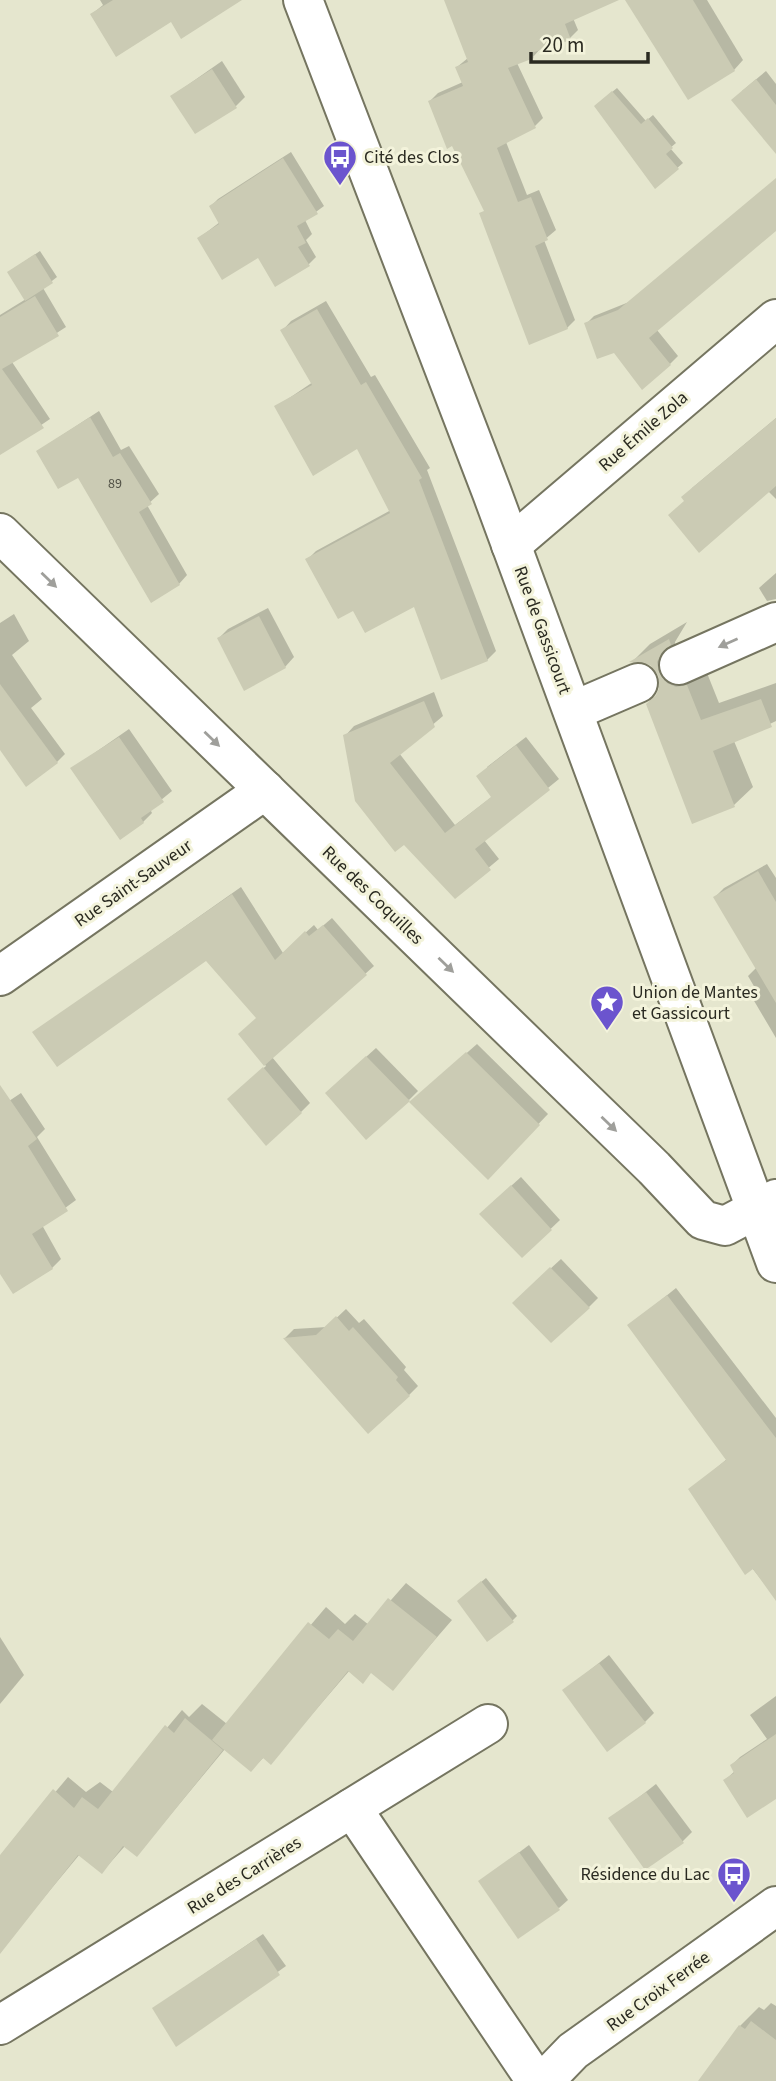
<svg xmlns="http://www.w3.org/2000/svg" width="776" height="2081" font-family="'Source Sans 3',sans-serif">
<rect width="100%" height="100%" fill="#e5e6ce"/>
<g fill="#0003">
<polygon points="100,0 234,0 171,20 92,14 103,5"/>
<polygon points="446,0 595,0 573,18 578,30 570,38 541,48 533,57 517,63 543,118 535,126 506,142 527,195 539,190 556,230 544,240 575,320 567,328 485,210 430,101 438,93 463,82 457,67 468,58"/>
<polygon points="626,0 707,0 743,60 734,70"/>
<polygon points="222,61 245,97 236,106 172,96"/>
<polygon points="766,71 776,84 776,152 742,91"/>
<polygon points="617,88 646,121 653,115 676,143 670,148 683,163 655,187 600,102"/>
<polygon points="291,152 324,206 305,220 312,234 306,240 316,257 308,265 259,255 199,238 220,222 211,206 218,199"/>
<polygon points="776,204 776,228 657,330 678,356 670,364 615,351 586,324 594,316 629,302"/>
<polygon points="40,251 57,277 43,288 66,327 12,362 50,419 0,453 0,315 26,299 9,272"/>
<polygon points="326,301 371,377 375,375 430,468 427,470 496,651 487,660 415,604 353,608 308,559 316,551 391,510 358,447 276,407 313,382 283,330 291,321"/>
<polygon points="99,411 121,450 129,446 159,494 147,505 187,575 179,584 78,475 38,451"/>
<polygon points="776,418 776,499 768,491 686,501 692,488"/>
<polygon points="776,573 776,599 767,601 759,588"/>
<polygon points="268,608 294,657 285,667 219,638 228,629"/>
<polygon points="14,614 29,641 12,655 42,699 31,708 65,754 57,762 0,746 0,623"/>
<polygon points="687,622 675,642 676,655 705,668 719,703 776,683 776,721 734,741 753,787 734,805 693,821 659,693 660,674 651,663 633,661 650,644"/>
<polygon points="434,692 443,716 399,753 455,825 493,796 487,767 526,737 559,779 484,840 499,859 455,896 345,736 354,726"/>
<polygon points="129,729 172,791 150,809 152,813 143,822 73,768"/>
<polygon points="767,864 776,878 776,1038 750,994 755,988 748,976 757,967 715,897 724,888"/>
<polygon points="241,887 283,953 314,925 318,930 332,918 374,966 272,1057 310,1103 301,1112 238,1090 266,1066 241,1034 258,1017 206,959 34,1033"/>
<polygon points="477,1044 548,1114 488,1177 421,1093"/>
<polygon points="376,1048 418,1091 409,1100 336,1084"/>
<polygon points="21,1093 45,1129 37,1137 76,1200 42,1225 61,1259 52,1268 0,1270 0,1107"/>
<polygon points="521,1177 560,1220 522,1256 491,1204"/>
<polygon points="561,1259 598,1298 589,1307 523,1294"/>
<polygon points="676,1288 776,1418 776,1598 690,1490 727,1459 630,1325"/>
<polygon points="346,1309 359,1323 364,1319 406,1367 404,1370 418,1386 409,1395 285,1338 294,1329 327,1327"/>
<polygon points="486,1578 517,1616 512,1621 464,1596"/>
<polygon points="406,1583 452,1620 393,1688 372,1671 350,1670 271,1762 264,1757 251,1770 225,1749 137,1855 125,1846 102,1872 80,1854 17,1930 0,1933 0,1858 68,1777 86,1792 100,1782 113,1792 182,1710 189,1717 202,1704 227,1724 326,1607 345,1624 355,1614 369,1625"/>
<polygon points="0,1637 24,1675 0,1704"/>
<polygon points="609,1655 654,1713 645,1722 565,1690"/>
<polygon points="776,1696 776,1794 725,1780 735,1771 732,1765 740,1757 767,1739 750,1715"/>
<polygon points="656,1784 692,1832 682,1842 611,1819"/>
<polygon points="529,1845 568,1900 559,1908 481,1881"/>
<polygon points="263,1934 286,1966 177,2044 154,2008"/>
<polygon points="771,2003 776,2006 776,2081 700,2081 740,2026 759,2007 764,2010"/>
</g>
<g fill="#cbcbb4">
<polygon points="113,0 242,0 181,39 171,22 116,57 90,14"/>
<polygon points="444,0 619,0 565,24 571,40 531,53 534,58 508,68 536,128 497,148 518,202 531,197 548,240 535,246 568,329 529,345 479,213 484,211 452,146 447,149 428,101 463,86 455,67 468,62"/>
<polygon points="625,0 693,0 735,71 688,100"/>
<polygon points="212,69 237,108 195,134 170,96"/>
<polygon points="756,79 776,105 776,154 731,100"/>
<polygon points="612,91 641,124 648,118 673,148 666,154 679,169 655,189 594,106"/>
<polygon points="283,158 318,214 297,226 306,243 298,247 310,266 275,287 258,258 222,280 197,238 219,224 209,206"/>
<polygon points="776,178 776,231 649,338 671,365 642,390 614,353 597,359 584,323 618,310"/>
<polygon points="35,254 53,283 25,301 7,272"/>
<polygon points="35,296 59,336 2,369 44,428 0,455 0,317"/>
<polygon points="317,309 361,385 366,382 422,478 419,480 488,661 441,680 414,607 365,633 353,611 338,619 305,559 390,513 357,449 313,476 274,406 312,385 280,330"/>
<polygon points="90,417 113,457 120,453 152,504 139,512 180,585 151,603 78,478 58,489 36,451"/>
<polygon points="776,418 776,486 699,553 668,515 684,501 681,497"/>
<polygon points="259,616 286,668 244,691 217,638"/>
<polygon points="669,639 671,645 662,652 657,662 659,673 667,683 676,687 687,685 701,720 761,699 772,727 713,751 735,807 692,824 646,704 656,695 660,686 658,675 650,665 629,662"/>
<polygon points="0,684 58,763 26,787 0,750"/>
<polygon points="424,701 435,727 390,763 445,833 491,797 476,776 516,745 550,790 475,849 491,870 455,899 404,845 395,852 355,801 343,735"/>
<polygon points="119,737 164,802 141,818 144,823 120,840 70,768"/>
<polygon points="758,871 776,902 776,1003 713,897"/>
<polygon points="232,894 275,960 305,931 309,936 323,925 367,975 264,1066 238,1034 256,1018 206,961 57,1067 32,1032"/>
<polygon points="466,1052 540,1125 488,1180 409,1102"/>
<polygon points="366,1056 410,1101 366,1140 325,1093"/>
<polygon points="263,1067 302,1113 266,1146 227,1099"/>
<polygon points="0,1085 37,1139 28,1146 68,1211 32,1234 53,1269 13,1294 0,1274"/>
<polygon points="511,1185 552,1230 522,1258 479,1214"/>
<polygon points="550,1267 590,1308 551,1343 512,1303"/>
<polygon points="667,1295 776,1438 776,1601 753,1569 745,1575 688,1489 726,1460 627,1325"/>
<polygon points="336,1316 349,1331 353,1327 398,1377 396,1380 410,1396 368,1434 283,1338 316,1335"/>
<polygon points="481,1581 514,1622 487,1642 457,1601"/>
<polygon points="388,1598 437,1637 393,1691 371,1673 363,1684 348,1671 271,1765 263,1758 251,1772 212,1740 308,1622 329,1639 338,1629 353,1641"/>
<polygon points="599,1663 646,1723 607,1752 562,1690"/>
<polygon points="185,1718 223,1750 137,1857 123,1846 102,1874 78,1855 0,1954 0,1855 53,1789 74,1808 82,1797 98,1809 165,1725 174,1733"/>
<polygon points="776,1734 776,1799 747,1818 723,1780 734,1773 730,1765"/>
<polygon points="646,1792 684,1843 645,1870 608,1818"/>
<polygon points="519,1852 560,1910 518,1939 478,1881"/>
<polygon points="256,1939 280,1975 176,2047 152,2008"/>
<polygon points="751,2021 776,2040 776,2081 698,2081 739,2025 745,2029"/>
</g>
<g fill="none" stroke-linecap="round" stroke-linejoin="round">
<g stroke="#757560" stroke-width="42">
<g id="minor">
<polyline points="303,0 492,493 776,1263"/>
<polyline points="0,533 654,1168 703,1220 725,1226 776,1199"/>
<polyline points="511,545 776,319"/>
<polyline points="679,665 776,622"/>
<polyline points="573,711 638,683"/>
<polyline points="0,976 265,790"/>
<polyline points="352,1808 536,2081"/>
<polyline points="0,2025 488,1724"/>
<polyline points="544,2081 573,2051 776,1906"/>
</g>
</g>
<use href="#minor" stroke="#fff" stroke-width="38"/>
</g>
<defs><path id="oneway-solid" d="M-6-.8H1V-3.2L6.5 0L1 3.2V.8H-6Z" transform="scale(1.75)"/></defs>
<g fill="#9f9f9b">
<use href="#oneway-solid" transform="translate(49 580) rotate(44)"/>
<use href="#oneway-solid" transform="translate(728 643) rotate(156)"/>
<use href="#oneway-solid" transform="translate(212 739) rotate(44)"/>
<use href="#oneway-solid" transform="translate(446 965) rotate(44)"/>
<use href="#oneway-solid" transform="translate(609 1124) rotate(44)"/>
</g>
<defs>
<g id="bus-pin" transform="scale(1.75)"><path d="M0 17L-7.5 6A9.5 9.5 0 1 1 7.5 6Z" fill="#6b54ce" stroke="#f3f3db"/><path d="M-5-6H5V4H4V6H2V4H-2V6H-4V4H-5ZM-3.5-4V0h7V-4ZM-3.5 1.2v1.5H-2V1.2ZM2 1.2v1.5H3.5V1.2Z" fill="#fff"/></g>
<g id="sight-pin" transform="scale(1.75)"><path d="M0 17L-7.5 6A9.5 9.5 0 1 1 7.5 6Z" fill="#6b54ce" stroke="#f3f3db"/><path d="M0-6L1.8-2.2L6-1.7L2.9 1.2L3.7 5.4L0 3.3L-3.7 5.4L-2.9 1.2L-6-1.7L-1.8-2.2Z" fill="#fff"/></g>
</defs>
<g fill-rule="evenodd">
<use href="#bus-pin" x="340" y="157"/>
<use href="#sight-pin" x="607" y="1002"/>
<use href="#bus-pin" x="734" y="1874"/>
</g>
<g text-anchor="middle" stroke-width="6" stroke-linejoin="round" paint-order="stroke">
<g font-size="14" fill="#525246">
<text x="115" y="488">89</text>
</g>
<g font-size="18" fill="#2a2a21" stroke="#f3f3db" text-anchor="start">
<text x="364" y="163">Cité des Clos</text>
<text x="632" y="998">Union de Mantes<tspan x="632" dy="21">et Gassicourt</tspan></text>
<text x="710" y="1880" text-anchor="end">Résidence du Lac</text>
</g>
<g font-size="18" fill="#2a2a21" stroke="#f3f3db">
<text transform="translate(643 431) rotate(-41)" y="6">Rue Émile Zola</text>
<text transform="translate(543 630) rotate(70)" y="6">Rue de Gassicourt</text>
<text transform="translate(133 883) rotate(-35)" y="6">Rue Saint-Sauveur</text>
<text transform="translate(373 895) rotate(44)" y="6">Rue des Coquilles</text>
<text transform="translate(244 1875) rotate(-32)" y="6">Rue des Carrières</text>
<text transform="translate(658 1991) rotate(-36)" y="6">Rue Croix Ferrée</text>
</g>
</g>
<path d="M531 52v10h117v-10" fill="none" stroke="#2a2a21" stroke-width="3.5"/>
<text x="542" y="52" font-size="21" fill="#2a2a21" stroke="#f3f3db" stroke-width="5" paint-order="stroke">20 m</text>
</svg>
